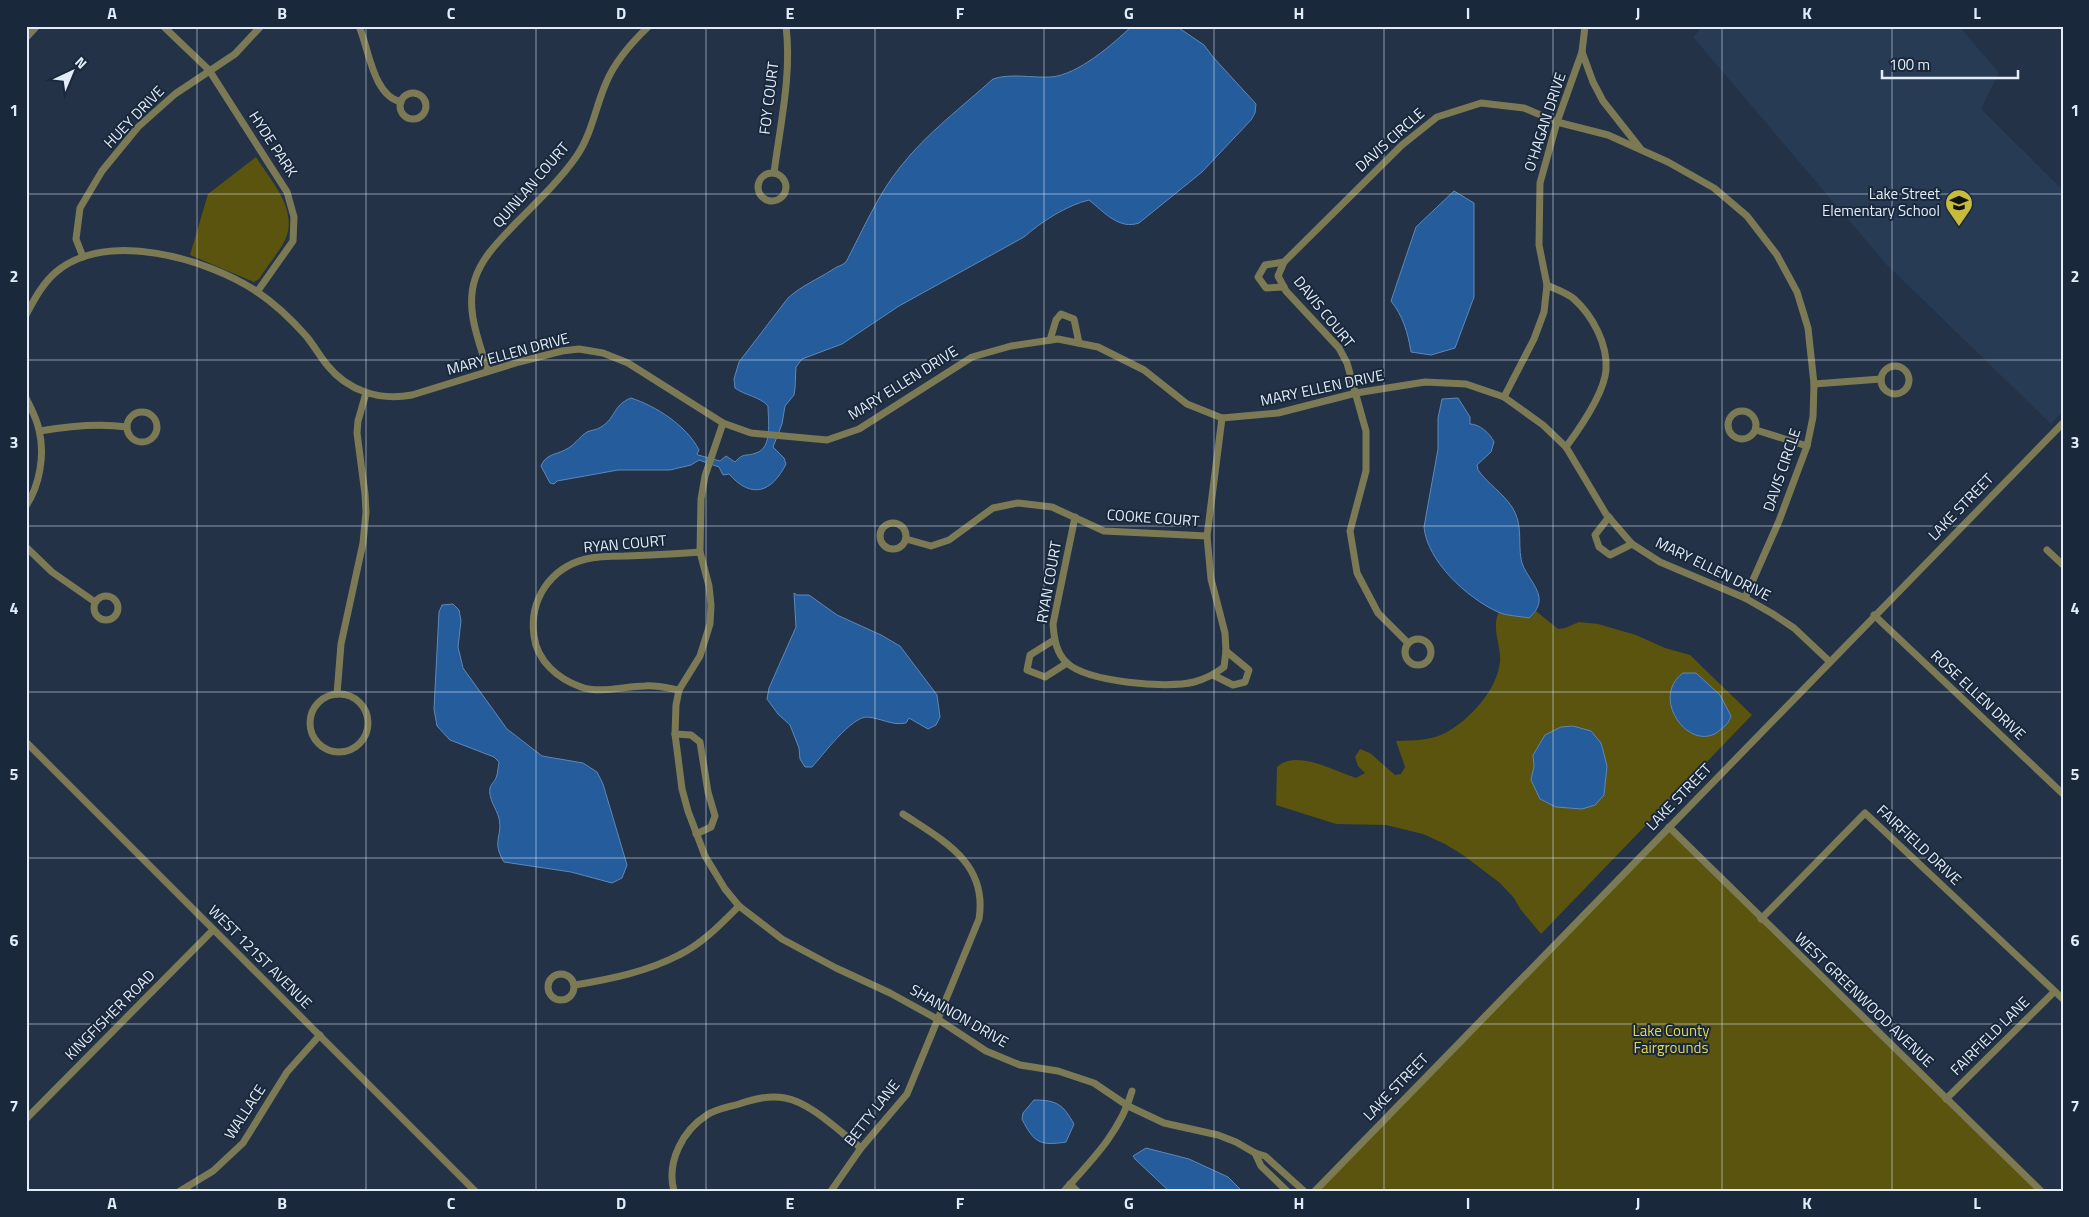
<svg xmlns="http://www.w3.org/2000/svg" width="2089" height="1217" font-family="'Titillium Web',sans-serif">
<rect width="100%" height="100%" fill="#233246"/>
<polygon fill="#273b54" points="1703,26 1959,26 1999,73 1981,109 2063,190 2063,411 2051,424 1886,264 1693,37"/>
<g fill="#5a540e" fill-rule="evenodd">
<path d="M256,157C271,181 299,210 285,240C278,254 267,266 259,279L254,282L190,255L208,194Z"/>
<path d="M1536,611L1558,629L1565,628L1579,622L1598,624L1636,635L1665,648L1690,655L1752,715L1541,934L1521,910L1514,898L1500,883L1463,855L1445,844L1423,834L1386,825L1336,824L1276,805L1277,767C1295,749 1335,771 1356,778L1365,773L1358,766L1355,757L1360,749L1370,753L1395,775L1401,774L1405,767L1396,741C1412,740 1431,741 1445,733C1469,721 1498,689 1500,661C1501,645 1491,627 1499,612L1529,618ZM1573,726L1607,766L1604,795L1556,807L1540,799L1531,780L1534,766L1533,755L1545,735L1561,727Z"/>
<polygon points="1667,827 2042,1191 1317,1191"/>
</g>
<g fill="#255c9c" stroke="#5e88b8">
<path d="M1132,26H1176L1204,45L1213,57L1256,104L1255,113L1251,120L1202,172L1139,223C1119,230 1104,212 1089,200C1067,205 1041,222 1024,237L899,306L842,344L802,359L796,367L795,388L794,395L785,406L782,424L773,447L784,458L786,464C772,492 752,500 729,474L723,475L719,467L699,460L691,465L670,470H618L557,481L554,484L550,483L541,466C546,454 555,455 565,450C574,446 579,437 587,432C591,430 597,430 601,427C616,418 613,405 631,398C656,406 687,426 699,450L697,454L698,455L720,461L726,456L735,462C744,452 745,457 756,453C773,448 768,420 768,406C759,396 746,396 735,388L734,379L739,362L788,298C801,286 818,279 832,270C837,266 842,266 846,262C863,230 878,194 901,166C927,133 962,107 993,79C1011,73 1031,78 1051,77C1078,75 1113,44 1132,26Z"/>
<path d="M1454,191L1474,203V297L1455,348L1431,355L1411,352C1408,333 1403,316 1391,301L1416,227Z"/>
<path d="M1458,398L1470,417V424C1479,424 1490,433 1494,442L1491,452L1477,465L1478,470C1488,484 1503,493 1512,507C1524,526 1517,544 1522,563C1526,576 1541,589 1539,602C1538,609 1534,613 1529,618C1519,616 1507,616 1498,612C1467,598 1427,561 1424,527L1438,449V418L1442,399Z"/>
<path d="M794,593L797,595H809L837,615L881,635L900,646L937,695L940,717L936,725L928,729L909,718L906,723C892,726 881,718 867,717C851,717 823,755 812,767H805L800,759L799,748L790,725L778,714L767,699L769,688L796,627Z"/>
<path d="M453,604L459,610L461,621L458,647L463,668L507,729L542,756L583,763L597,772L603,784L627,865L622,878L612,883L571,872L504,862C491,841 503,837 499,818C496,808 488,798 490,788C491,784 495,781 496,778C498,773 498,767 499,762L494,757L450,740L437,726L434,709L439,612L442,605Z"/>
<path d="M1683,673H1696L1720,695L1731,716C1729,723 1725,726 1719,731C1690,754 1649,698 1683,673Z"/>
<polygon points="1573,726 1591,731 1601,743 1607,766 1604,795 1595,805 1582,809 1556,807 1540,799 1531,780 1534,766 1533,755 1545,735 1561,727"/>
<path d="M1034,1100C1058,1100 1063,1105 1074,1124L1066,1142C1040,1146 1034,1143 1022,1119L1023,1113Z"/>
<polygon points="1146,1148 1189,1159 1228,1177 1242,1191 1169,1191 1135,1159 1133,1156"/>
</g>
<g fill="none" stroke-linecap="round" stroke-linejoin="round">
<g stroke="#7c7a54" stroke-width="7">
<polyline points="163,26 209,70 287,192 294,217 293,241 257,292"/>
<path d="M359,26C369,49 373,96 401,102"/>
<polyline points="26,38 37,26"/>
<polyline points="1582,52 1593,82 1603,101 1640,148"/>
<circle cx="413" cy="106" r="13"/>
<path d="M774,173C780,125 792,75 786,26"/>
<circle cx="772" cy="187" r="14"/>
<polyline points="83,257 76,239 80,208 102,171 138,127 175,94 235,54 261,26"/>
<path d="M1547,285C1555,289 1567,293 1574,299C1592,315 1608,344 1606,370C1604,394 1580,428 1566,447"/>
<polyline points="1284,287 1266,288 1258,277 1265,265 1284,262"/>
<path d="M26,315C34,300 42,284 56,272C107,229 207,259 256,291C274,303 293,321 307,337C314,346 320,356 327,365C348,391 379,401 412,395L519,362L562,351L579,349L603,353L628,363L723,423L751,433L827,440L859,429L972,357L1011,346L1058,339L1098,347L1144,370L1187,404L1222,418L1278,413L1356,393L1425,382L1466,384L1504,397L1543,425L1566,447L1606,514L1632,544L1660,562L1745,598L1773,614L1794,628L1829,661"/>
<polyline points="1050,340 1056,320 1061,314 1074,319 1079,343"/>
<circle cx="1895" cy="380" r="14"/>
<path d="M488,371C479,341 465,310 475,279C482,257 500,240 515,224C536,203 559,181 576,157C592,134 595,108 606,83C615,61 631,43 649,26"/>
<polyline points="1814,384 1881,379"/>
<polyline points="1504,397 1534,339 1544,312 1547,285 1539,245 1540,183 1557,122 1582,52 1585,26"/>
<path d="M26,398C31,408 37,419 39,430C45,454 40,485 26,506"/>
<circle cx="1742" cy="425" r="14"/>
<circle cx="142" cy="427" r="15"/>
<polyline points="723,423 705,476 701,499 700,552 709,586 711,605 710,624 700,656 679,690 676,705 675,734 682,789 688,811 705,856 725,889 739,906 782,939 836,968 890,993 939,1020 986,1051 1020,1065 1058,1071 1094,1083 1128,1106 1164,1123 1218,1135 1236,1142 1255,1153 1265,1156 1304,1191"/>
<polyline points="1756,430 1807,446"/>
<path d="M40,431C69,426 97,423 127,427"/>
<path d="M1075,517L1053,624C1054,638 1056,653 1067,663C1088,682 1167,689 1194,682C1205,679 1215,674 1224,667L1226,651L1225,633L1211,579L1207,536L1222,418"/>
<polyline points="1609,517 1595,535 1599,547 1610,555 1632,544"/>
<circle cx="893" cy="536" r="13"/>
<polyline points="906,539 931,546 949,540 993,508 1018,503 1052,507 1104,531 1207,536"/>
<polyline points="26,547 52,572 95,602"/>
<polyline points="2047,550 2063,565"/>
<circle cx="106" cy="608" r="12"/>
<polyline points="1874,615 2063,794"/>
<circle cx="1418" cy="652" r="13"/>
<polyline points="1054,640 1030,655 1027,670 1045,677 1067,663"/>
<polyline points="1408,643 1378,613 1357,573 1350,531 1366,471 1366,431 1347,363 1339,348 1286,291 1278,276 1284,262 1402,145 1437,117 1481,103 1524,108 1557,122 1608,135 1668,162 1714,188 1747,216 1777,255 1797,292 1808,328 1814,384 1813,417 1807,446 1779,521 1745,598"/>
<polyline points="1213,675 1233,685 1245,682 1249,670 1226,651"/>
<path d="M679,690C668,688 656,685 645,686C625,686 600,694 581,687C558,679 537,661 534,636C529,600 550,568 586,559C598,556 612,556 624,556C649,555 675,554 700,552"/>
<circle cx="339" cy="723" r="29"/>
<polyline points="337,694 341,644 363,543 366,512 365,494 357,433 358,421 366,393"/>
<polyline points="675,734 691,735 700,742 708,792 715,816 711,827 696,834"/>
<polyline points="26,742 475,1191"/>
<polyline points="1669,827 2041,1191"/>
<polyline points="1761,919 1865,813 2063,999"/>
<circle cx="561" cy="987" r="13"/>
<path d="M575,985C611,979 646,972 679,955C702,944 721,924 739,906"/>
<polyline points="1946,1099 2054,992"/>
<polyline points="26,1119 213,930"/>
<polyline points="1255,1153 1261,1166 1287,1191"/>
<polyline points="1070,1184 1077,1191"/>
<polyline points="180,1191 213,1171 243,1143 287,1072 320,1035"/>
<path d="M674,1191C666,1162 683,1130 707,1115C716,1109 729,1107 739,1104C754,1099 769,1095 785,1098C810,1102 840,1132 861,1148"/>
<path d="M831,1191L861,1148L907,1094L979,919C988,863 944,841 903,814"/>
<path d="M1064,1191C1092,1160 1121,1131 1132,1091"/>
<polyline points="1315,1191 2063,423"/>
</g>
</g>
<path fill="none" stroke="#e3edfa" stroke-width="1" stroke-opacity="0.55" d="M197,26V1191M366,26V1191M536,26V1191M706,26V1191M875,26V1191M1044,26V1191M1214,26V1191M1384,26V1191M1553,26V1191M1722,26V1191M1892,26V1191M26,194H2063M26,360H2063M26,526H2063M26,692H2063M26,858H2063M26,1024H2063"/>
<defs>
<g id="school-pin" transform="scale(1.4375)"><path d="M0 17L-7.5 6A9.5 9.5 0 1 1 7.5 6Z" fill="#c7bb3c" stroke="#19283b"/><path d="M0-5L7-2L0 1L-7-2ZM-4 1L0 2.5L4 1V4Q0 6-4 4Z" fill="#111"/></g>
</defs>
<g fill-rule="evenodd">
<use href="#school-pin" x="1959" y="203"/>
</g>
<g text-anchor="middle" stroke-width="4" stroke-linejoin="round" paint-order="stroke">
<g font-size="15" fill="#e3edfa" stroke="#19283b">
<text transform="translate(769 98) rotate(-83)" y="5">FOY COURT</text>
<text transform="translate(134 117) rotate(-46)" y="5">HUEY DRIVE</text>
<text transform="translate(1545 122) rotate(-72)" y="5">O'HAGAN DRIVE</text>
<text transform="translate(1390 140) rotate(-42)" y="5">DAVIS CIRCLE</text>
<text transform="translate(273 144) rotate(57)" y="5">HYDE PARK</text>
<text transform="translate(531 185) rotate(-49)" y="5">QUINLAN COURT</text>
<text transform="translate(1324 312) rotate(51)" y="5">DAVIS COURT</text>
<text transform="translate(508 354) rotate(-15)" y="5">MARY ELLEN DRIVE</text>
<text transform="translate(903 383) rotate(-32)" y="5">MARY ELLEN DRIVE</text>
<text transform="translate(1322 388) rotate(-12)" y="5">MARY ELLEN DRIVE</text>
<text transform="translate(1782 470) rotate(-71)" y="5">DAVIS CIRCLE</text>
<text transform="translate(1961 507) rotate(-46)" y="5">LAKE STREET</text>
<text transform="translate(1153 518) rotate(4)" y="5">COOKE COURT</text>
<text transform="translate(625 544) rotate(-5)" y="5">RYAN COURT</text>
<text transform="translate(1713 569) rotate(26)" y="5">MARY ELLEN DRIVE</text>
<text transform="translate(1049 582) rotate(-80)" y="5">RYAN COURT</text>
<text transform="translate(1978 695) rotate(43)" y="5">ROSE ELLEN DRIVE</text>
<text transform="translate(1679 797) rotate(-46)" y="5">LAKE STREET</text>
<text transform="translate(1919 845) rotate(43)" y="5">FAIRFIELD DRIVE</text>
<text transform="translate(260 957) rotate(45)" y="5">WEST 121ST AVENUE</text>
<text transform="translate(1864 1000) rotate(44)" y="5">WEST GREENWOOD AVENUE</text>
<text transform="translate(110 1015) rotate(-45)" y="5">KINGFISHER ROAD</text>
<text transform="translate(959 1016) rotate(30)" y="5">SHANNON DRIVE</text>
<text transform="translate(1990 1036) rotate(-45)" y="5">FAIRFIELD LANE</text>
<text transform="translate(1396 1087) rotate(-46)" y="5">LAKE STREET</text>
<text transform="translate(245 1112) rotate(-57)" y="5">WALLACE</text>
<text transform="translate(872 1113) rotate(-52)" y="5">BETTY LANE</text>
</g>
<g font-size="15" fill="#e3edfa" stroke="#19283b" text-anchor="end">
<text x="1940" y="199">Lake Street<tspan x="1940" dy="17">Elementary School</tspan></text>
</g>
<g font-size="15" fill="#e2d654" stroke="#19283b">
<text x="1671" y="1036">Lake County<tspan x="1671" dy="17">Fairgrounds</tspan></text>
</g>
</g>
<rect width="2089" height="1217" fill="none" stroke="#19283b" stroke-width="55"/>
<g transform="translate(72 72) rotate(44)" stroke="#19283b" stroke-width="4" paint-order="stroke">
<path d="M0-4L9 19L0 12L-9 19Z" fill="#e3edfa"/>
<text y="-8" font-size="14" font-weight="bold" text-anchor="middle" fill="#e3edfa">N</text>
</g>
<path d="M1882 70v8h136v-8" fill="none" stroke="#e3edfa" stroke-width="2.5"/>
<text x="1889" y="70" font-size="15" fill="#e3edfa" stroke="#19283b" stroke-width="4" paint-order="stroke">100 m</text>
<rect x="28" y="28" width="2034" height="1162" fill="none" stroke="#e3edfa" stroke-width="2"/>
<g font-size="16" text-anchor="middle" font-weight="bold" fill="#e3edfa">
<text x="112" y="19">A</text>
<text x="282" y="19">B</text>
<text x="451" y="19">C</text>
<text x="621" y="19">D</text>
<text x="790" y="19">E</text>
<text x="960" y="19">F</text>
<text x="1129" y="19">G</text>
<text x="1299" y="19">H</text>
<text x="1468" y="19">I</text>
<text x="1638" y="19">J</text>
<text x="1807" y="19">K</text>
<text x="1977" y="19">L</text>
<text x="14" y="116">1</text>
<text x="2075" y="116">1</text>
<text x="14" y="282">2</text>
<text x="2075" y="282">2</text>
<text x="14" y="448">3</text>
<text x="2075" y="448">3</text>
<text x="14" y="614">4</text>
<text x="2075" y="614">4</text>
<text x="14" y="780">5</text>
<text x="2075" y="780">5</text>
<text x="14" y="946">6</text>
<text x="2075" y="946">6</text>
<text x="14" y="1112">7</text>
<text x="2075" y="1112">7</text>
<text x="112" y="1209">A</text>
<text x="282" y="1209">B</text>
<text x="451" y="1209">C</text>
<text x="621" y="1209">D</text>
<text x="790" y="1209">E</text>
<text x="960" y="1209">F</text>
<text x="1129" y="1209">G</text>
<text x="1299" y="1209">H</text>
<text x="1468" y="1209">I</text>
<text x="1638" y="1209">J</text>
<text x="1807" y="1209">K</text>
<text x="1977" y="1209">L</text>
</g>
</svg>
